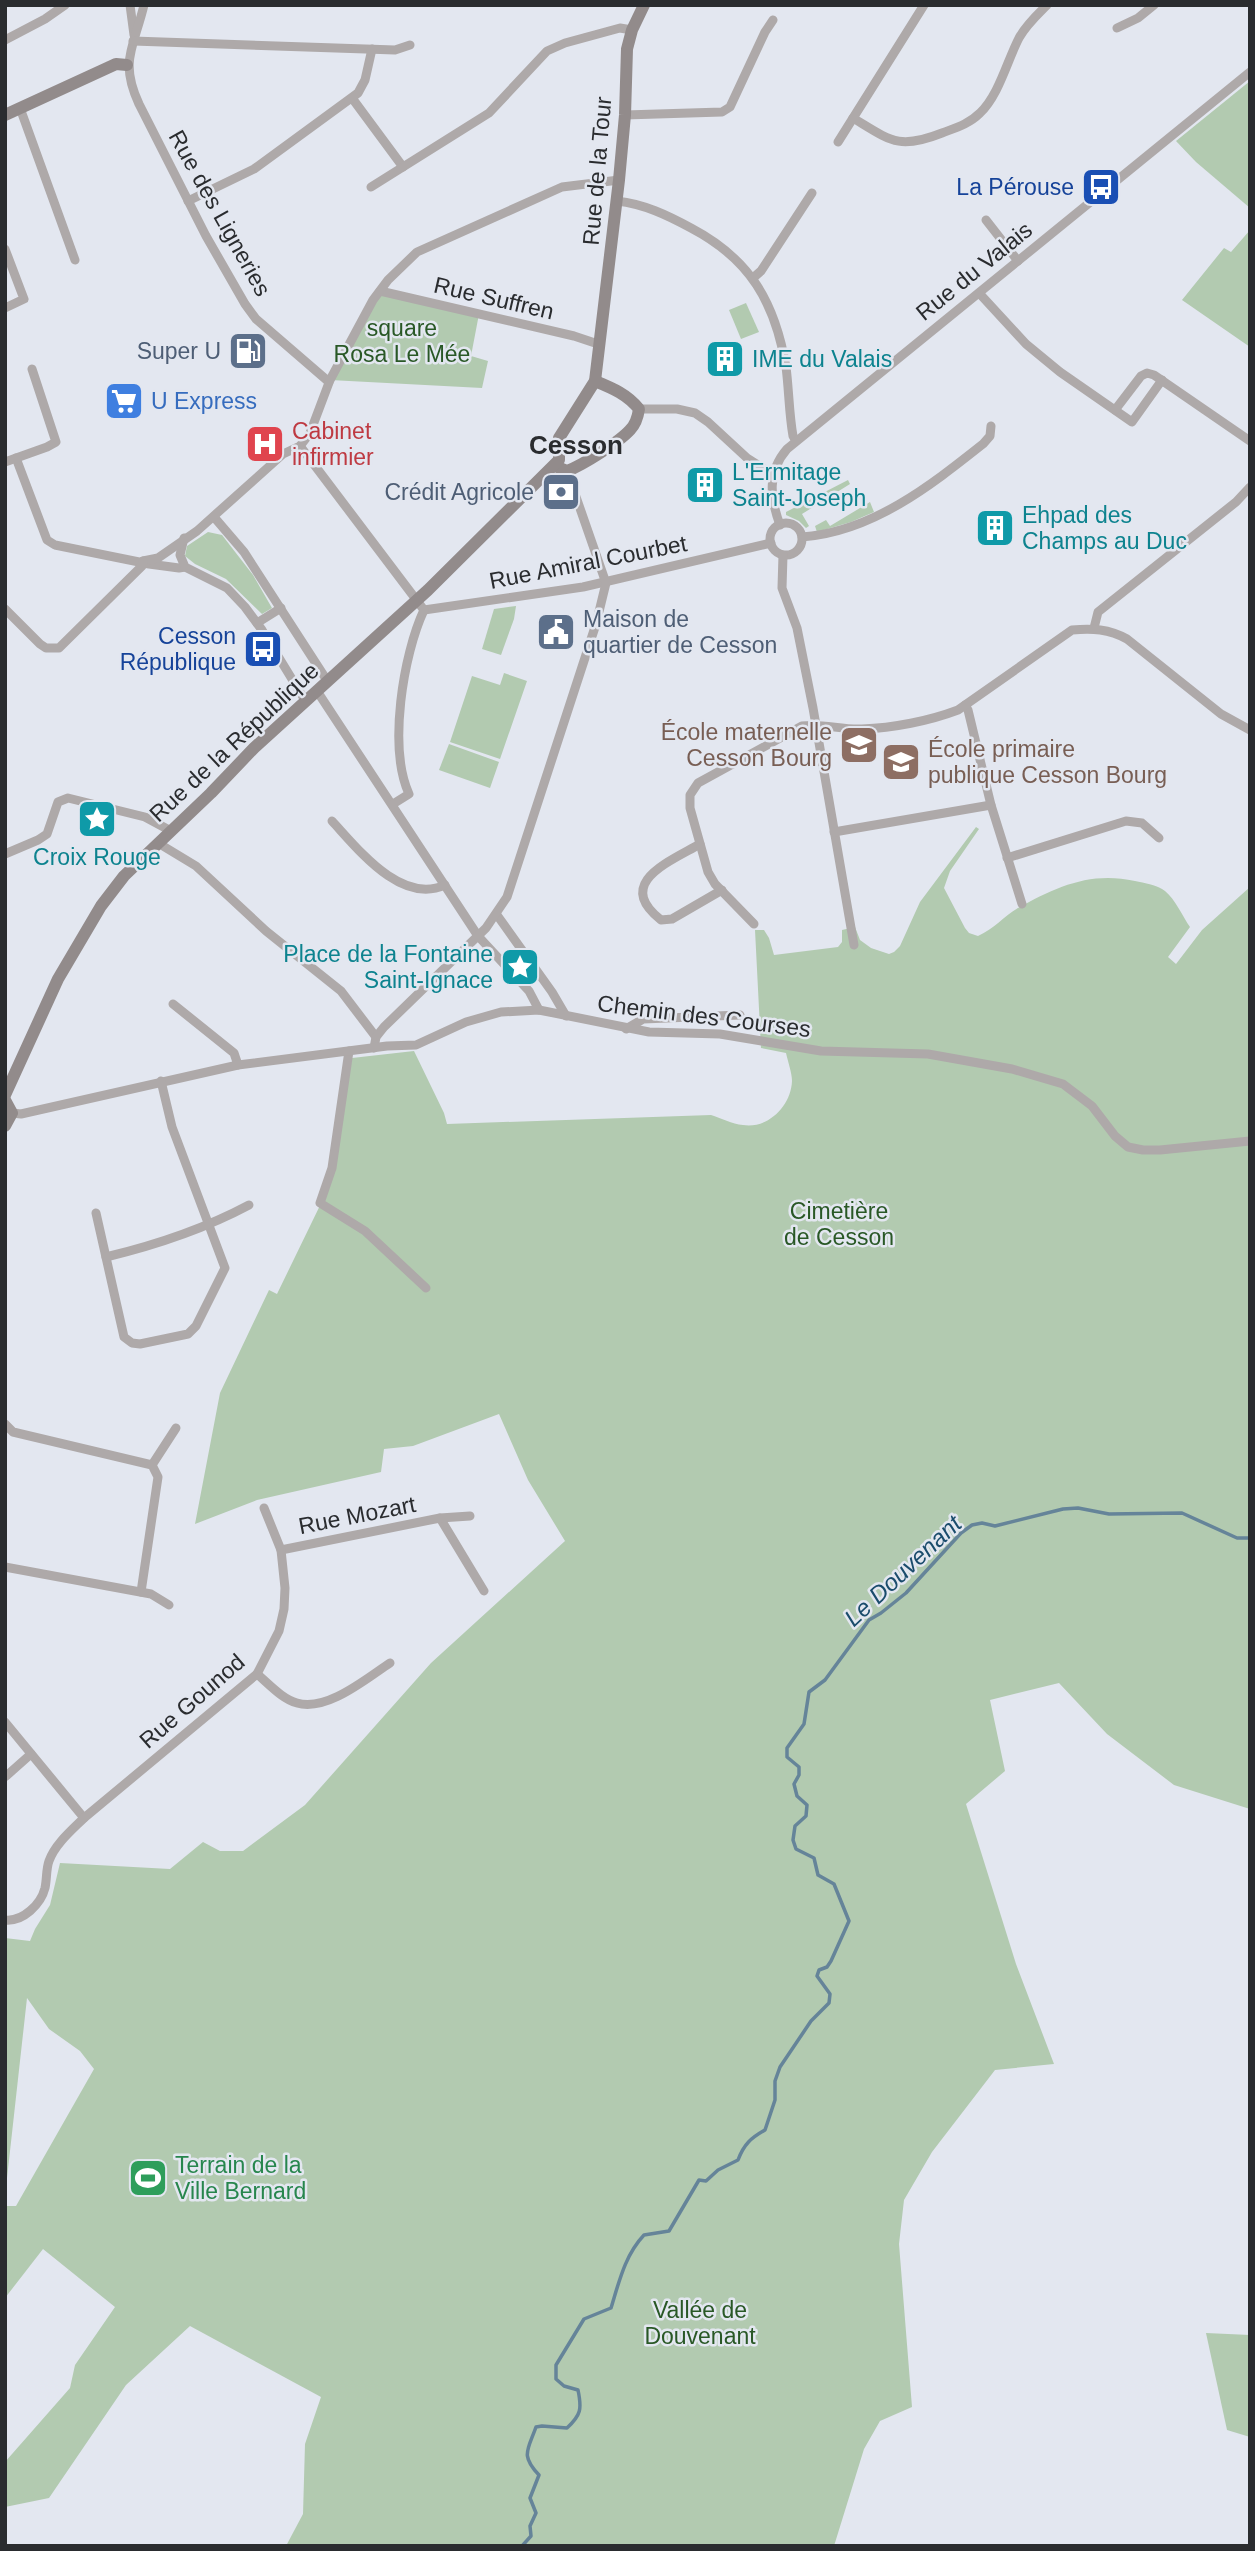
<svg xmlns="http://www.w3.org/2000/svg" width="1255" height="2551" font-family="Arial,sans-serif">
<rect width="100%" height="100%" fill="#e3e7f0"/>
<g fill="#b2cab0">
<polygon points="1250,81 1250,208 1196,162 1176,141"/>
<polygon points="1250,230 1250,347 1182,300 1224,248 1231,252"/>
<polygon points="380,291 479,314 471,356 488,361 482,388 330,380"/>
<polygon points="746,303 759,332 741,339 729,310"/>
<polygon points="848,480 850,484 802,514 809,526 806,528 799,521 786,515 786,512"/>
<polygon points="870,502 874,512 851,522 817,532 815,526 826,520 830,526"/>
<polygon points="208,532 222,535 253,575 272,608 262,614 226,579 195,564 185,556 187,546"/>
<polygon points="516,606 514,619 501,655 482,649 494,609"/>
<polygon points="504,673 527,681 500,759 450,742 472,676 500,685"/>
<polygon points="449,744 499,762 490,788 439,770"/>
<path d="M976,827L979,829L950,871L944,888L965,928L969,933L978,936C994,929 1004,916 1018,908C1056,887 1090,871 1135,881C1144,883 1158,885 1165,891C1175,899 1183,917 1190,927L1168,957L1176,964L1202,930L1250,887V1809L1174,1785L1107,1734L1059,1683L990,1700L1005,1771L966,1804L1016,1964L1054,2064L995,2070L932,2152L904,2200L899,2244L912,2407L880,2421L864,2449L834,2546H286L303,2514L305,2444L321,2397L190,2326L126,2385L49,2498L5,2507V2462L70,2388L75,2365L115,2307L43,2249L5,2298V2206H16L94,2069L80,2051L49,2029L27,1998L5,2196V1938L30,1941L35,1929L50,1905L60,1863L170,1869L203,1842L220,1851H243L305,1805L431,1663L565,1541L528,1480L499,1414L413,1446L384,1449L381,1472L257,1500L195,1524L220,1393L269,1290L277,1294L328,1189L352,1058L414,1051L444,1113L447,1124L711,1115C721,1118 732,1124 743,1125C768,1129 791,1106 792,1081C792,1073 788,1062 786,1053L761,1048L755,930H764L769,938L774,955L838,947L842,942V930L855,927L860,940L871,948L889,954L894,952L900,946L920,902Z"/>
<polygon points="1206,2333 1250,2335 1250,2437 1227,2430"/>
</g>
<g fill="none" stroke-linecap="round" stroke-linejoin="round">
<path stroke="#658499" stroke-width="3.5" d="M522,2546L531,2536L530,2526L536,2513L530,2498L539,2475C520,2455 528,2450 536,2427L542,2426L567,2428C581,2415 582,2409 578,2390L564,2386L556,2379V2365L584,2319L611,2308C619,2282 625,2255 644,2235L669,2231L699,2180L706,2181L718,2170L738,2160C744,2144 751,2138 765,2130L775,2100V2081L780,2067L811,2021L829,2003L830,1994L817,1976L819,1970L827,1967L831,1961L849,1921L834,1884L818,1875L814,1858L796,1849L793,1840L795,1826L806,1816L807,1805L797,1796L794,1784L799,1775V1767L787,1757V1748L804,1724L809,1692L825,1680L869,1620L881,1613L906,1593L961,1533L972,1525L982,1523L995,1526L1063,1509L1078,1508L1109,1514L1182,1513L1237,1538H1250"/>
<g stroke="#aea9a9" stroke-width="9">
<polyline points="130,5 134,35"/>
<path d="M144,5C134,47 119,61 139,104L206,236L245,304L256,319L329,382"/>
<polyline points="1117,28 1138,18 1154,5"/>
<polyline points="5,40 45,19 65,5"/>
<polyline points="133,41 395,50 410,45"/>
<polyline points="352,98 403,167"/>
<polyline points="20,108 75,260"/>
<polyline points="625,115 722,112 730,107 765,32 773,20"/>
<path d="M853,118C891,141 899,150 942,133C955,128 969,124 980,113C999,95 1007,61 1019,38C1026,25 1037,15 1047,5"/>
<polyline points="838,142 924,5"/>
<polyline points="371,187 489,113 547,51 565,43 620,28 632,30"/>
<polyline points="188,201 254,169 358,93 365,80 372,49"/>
<path d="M617,201C644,204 667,215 691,228C750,259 775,302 786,367C789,390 789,414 793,436L796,441"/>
<polyline points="986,220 1018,261"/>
<polyline points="5,249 24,299 5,308"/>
<polyline points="753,278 761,271 812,193"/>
<polyline points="380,291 574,336 598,344"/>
<polyline points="979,293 1026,344 1060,372 1132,422 1162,380"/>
<polyline points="639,409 677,409 695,413 708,422 747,458 772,474"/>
<polyline points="1115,410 1141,376 1147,373 1154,375 1250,441"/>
<polyline points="300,446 424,610 583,587 771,543"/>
<polyline points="16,458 47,540 55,545 149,564 179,568 185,567"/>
<polyline points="5,462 47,447 56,442 32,369"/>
<polyline points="214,517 244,552 328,682"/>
<circle cx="786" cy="539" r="16"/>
<path d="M780,525C770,498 767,472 787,449L1250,72"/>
<path d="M802,537C872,532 930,486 983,444L990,436L991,426"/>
<polyline points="184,538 180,555 185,567 227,588 245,607 262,630 306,702"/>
<polyline points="783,555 782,588 797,628 813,708 854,945"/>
<polyline points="143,561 158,558 197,531 283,454 300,446 310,433 330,380 373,300 388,280 417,252 562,187 619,180"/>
<polyline points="5,609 40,644 46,648 59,648 142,566 143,561"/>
<polyline points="257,623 281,608"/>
<polyline points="1094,628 1098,612 1236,502 1250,487"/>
<polyline points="317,691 478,936 529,991 539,1010"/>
<polyline points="965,705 968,710 991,805 1022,904"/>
<path d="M393,804L409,794C388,748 403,655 424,610"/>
<path d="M332,821C358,849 401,905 445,885"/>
<polyline points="834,832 991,805"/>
<polyline points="158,843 196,866 266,931 341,991 376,1037"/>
<path d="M700,844C669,862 614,883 661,920L672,919L722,890"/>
<polyline points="5,854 38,840 47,834 58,802 68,798 145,817 171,831"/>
<polyline points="1007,858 1126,821 1142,823 1159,838"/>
<polyline points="497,915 552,992 566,1016"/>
<path d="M754,924L715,884L708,872L690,808V795L698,783L802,726C822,723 841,730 862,729C893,728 929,721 958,710L1072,630C1092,628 1109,629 1127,639L1221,714L1250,730"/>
<polyline points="173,1004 234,1053 238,1065"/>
<polyline points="626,1029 643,1019 740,1015"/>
<polyline points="374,1048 376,1037 384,1027 486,928 507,897 596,624 606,583 567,471"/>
<polyline points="349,1051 332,1168 320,1203 365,1231 426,1288"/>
<polyline points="12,1113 21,1114 238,1065 387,1046 416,1045 466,1022 501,1012 539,1010 649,1032 720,1034 821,1051 928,1054 1012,1069 1063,1084 1092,1106 1115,1136 1128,1147 1143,1150 1160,1150 1250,1141"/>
<polyline points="96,1213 124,1337 132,1343 140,1344 188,1334 196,1326 225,1268 172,1127 161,1081"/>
<path d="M106,1257C156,1245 204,1229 249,1205"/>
<polyline points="5,1424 13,1432 152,1465 158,1477 141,1592"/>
<polyline points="152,1465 176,1428"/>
<polyline points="440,1518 484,1591"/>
<polyline points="281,1550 440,1518 470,1516"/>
<polyline points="5,1567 151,1594 169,1605"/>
<path d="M257,1674C269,1684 282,1699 297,1703C327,1712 367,1678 390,1663"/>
<polyline points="5,1722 84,1818"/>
<polyline points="5,1777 31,1754"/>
<path d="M5,1920C23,1922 41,1904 45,1888C47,1879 46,1869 49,1861C55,1844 72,1830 84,1818L257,1674L279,1631L284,1609L285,1588L281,1550L264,1508"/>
</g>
<g stroke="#928b8b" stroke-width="12">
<polyline points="5,115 116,64 127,65"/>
<path d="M555,466L567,471C583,465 619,442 630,430C636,424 638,416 639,409C627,394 612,388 595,381"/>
<polyline points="5,1095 58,979 101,906 124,876 211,793 254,748 428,590 559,460 559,438 595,381 619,180 625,115 627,49 632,30 644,5"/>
<polyline points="5,1100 12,1113 5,1126"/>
</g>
</g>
<defs>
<g id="bus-square" transform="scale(2.0125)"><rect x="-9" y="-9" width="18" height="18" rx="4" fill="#1a4fb4" stroke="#e3e7f0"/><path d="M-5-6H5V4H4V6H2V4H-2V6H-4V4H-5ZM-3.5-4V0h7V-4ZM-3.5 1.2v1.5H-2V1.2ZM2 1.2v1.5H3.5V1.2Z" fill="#fff"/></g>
<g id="fuel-square" transform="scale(2.0125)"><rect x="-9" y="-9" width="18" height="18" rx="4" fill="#5c6f8a" stroke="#e3e7f0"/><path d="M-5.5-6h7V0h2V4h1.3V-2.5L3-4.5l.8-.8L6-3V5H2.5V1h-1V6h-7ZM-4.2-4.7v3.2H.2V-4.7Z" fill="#fff"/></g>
<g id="building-square" transform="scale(2.0125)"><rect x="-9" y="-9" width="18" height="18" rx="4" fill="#0f9aa8" stroke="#e3e7f0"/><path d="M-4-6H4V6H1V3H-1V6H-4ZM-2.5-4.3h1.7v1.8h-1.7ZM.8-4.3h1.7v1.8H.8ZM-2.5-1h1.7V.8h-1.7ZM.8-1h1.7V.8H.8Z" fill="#fff"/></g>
<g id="supermarket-square" transform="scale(2.0125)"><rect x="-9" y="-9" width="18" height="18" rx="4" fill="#3f7fe0" stroke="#e3e7f0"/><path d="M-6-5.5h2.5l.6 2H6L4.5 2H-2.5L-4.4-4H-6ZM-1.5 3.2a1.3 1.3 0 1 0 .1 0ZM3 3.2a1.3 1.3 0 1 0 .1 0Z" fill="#fff"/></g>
<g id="hospital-square" transform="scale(2.0125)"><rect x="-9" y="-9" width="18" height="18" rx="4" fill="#e0444e" stroke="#e3e7f0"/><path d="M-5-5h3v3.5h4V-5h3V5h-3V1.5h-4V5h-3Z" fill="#fff"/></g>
<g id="bank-square" transform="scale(2.0125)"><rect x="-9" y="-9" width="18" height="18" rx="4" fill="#5c6f8a" stroke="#e3e7f0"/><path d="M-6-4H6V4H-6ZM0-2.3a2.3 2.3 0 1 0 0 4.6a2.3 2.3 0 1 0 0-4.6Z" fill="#fff"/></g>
<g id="civic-square" transform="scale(2.0125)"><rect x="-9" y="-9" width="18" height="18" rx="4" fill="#5c6f8a" stroke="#e3e7f0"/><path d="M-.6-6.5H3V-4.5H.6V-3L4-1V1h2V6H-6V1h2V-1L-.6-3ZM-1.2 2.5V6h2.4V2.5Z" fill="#fff"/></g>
<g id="school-square" transform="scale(2.0125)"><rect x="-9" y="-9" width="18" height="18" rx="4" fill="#8d6e63" stroke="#e3e7f0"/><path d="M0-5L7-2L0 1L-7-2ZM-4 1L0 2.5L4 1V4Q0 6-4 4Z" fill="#fff"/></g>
<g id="sight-square" transform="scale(2.0125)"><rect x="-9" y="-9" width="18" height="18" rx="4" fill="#0f9aa8" stroke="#e3e7f0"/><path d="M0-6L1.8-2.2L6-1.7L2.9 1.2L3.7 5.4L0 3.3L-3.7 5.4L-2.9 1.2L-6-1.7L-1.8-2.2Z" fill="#fff"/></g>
<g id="stadium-square" transform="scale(2.0125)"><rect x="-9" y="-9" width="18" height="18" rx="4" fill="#2e9e5b" stroke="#e3e7f0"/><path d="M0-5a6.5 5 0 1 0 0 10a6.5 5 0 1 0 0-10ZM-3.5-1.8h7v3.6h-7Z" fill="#fff"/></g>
</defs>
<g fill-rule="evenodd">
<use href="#bus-square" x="1101" y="187"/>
<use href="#fuel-square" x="248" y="351"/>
<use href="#building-square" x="725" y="359"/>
<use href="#supermarket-square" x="124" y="401"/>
<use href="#hospital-square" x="265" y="444"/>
<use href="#building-square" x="705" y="485"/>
<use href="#bank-square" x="561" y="492"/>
<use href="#building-square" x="995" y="528"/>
<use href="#civic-square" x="556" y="632"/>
<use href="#bus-square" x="263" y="649"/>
<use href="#school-square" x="859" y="745"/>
<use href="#school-square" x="901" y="762"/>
<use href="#sight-square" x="97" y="819"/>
<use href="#sight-square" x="520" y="967"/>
<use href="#stadium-square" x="148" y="2178"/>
</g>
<g text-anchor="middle" stroke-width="5" stroke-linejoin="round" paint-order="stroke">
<g font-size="23" fill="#2a2c2f" stroke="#e3e7f0">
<text transform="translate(597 171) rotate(-85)" y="8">Rue de la Tour</text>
<text transform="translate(220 213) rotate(61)" y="8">Rue des Ligneries</text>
<text transform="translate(974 271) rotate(-39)" y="8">Rue du Valais</text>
<text transform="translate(494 298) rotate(13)" y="8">Rue Suffren</text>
<text transform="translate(588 562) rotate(-11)" y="8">Rue Amiral Courbet</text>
<text transform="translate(234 742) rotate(-43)" y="8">Rue de la République</text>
<text transform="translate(704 1016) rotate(7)" y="8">Chemin des Courses</text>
<text transform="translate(357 1515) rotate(-11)" y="8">Rue Mozart</text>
<text transform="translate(192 1701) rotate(-41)" y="8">Rue Gounod</text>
</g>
<g font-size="23" fill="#164399" stroke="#e3e7f0" text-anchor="end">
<text x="1074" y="195">La Pérouse</text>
<text x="236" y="644">Cesson<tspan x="236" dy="26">République</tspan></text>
</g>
<g font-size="23" fill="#295826" stroke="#e3e7f0">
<text x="402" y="336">square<tspan x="402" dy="26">Rosa Le Mée</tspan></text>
<text x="839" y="1219">Cimetière<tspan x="839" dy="26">de Cesson</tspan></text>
<text x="700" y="2318">Vallée de<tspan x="700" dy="26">Douvenant</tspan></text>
</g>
<g font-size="23" fill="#4e5e75" stroke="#e3e7f0" text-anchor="end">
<text x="221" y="359">Super U</text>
<text x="534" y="500">Crédit Agricole</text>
<text x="583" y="627" text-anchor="start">Maison de<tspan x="583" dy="26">quartier de Cesson</tspan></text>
</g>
<g font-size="23" fill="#0d838f" stroke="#e3e7f0" text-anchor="start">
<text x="752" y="367">IME du Valais</text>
<text x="732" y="480">L'Ermitage<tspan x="732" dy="26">Saint-Joseph</tspan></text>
<text x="1022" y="523">Ehpad des<tspan x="1022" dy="26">Champs au Duc</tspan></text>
<text x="97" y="865" text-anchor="middle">Croix Rouge</text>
<text x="493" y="962" text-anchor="end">Place de la Fontaine<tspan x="493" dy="26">Saint-Ignace</tspan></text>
</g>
<g font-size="23" fill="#366cbe" stroke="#e3e7f0" text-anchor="start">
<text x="151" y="409">U Express</text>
</g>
<g font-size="23" fill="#be3a42" stroke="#e3e7f0" text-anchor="start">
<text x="292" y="439">Cabinet<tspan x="292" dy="26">infirmier</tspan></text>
</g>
<g font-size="23" fill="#785e54" stroke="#e3e7f0" text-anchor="end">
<text x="832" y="740">École maternelle<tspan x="832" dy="26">Cesson Bourg</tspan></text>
<text x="928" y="757" text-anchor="start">École primaire<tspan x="928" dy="26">publique Cesson Bourg</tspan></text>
</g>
<g font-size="23" fill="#27864d" stroke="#e3e7f0" text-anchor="start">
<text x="175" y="2173">Terrain de la<tspan x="175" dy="26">Ville Bernard</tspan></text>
</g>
<g font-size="24" font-style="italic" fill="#1a4c6c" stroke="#e3e7f0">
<text transform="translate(903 1571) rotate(-43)" y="8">Le Douvenant</text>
</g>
<g font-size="26" font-weight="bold" fill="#2a2c2f" stroke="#e3e7f0">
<text x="576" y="454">Cesson</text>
</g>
</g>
<rect width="1255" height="2551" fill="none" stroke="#2a2c2f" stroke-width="14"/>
</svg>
